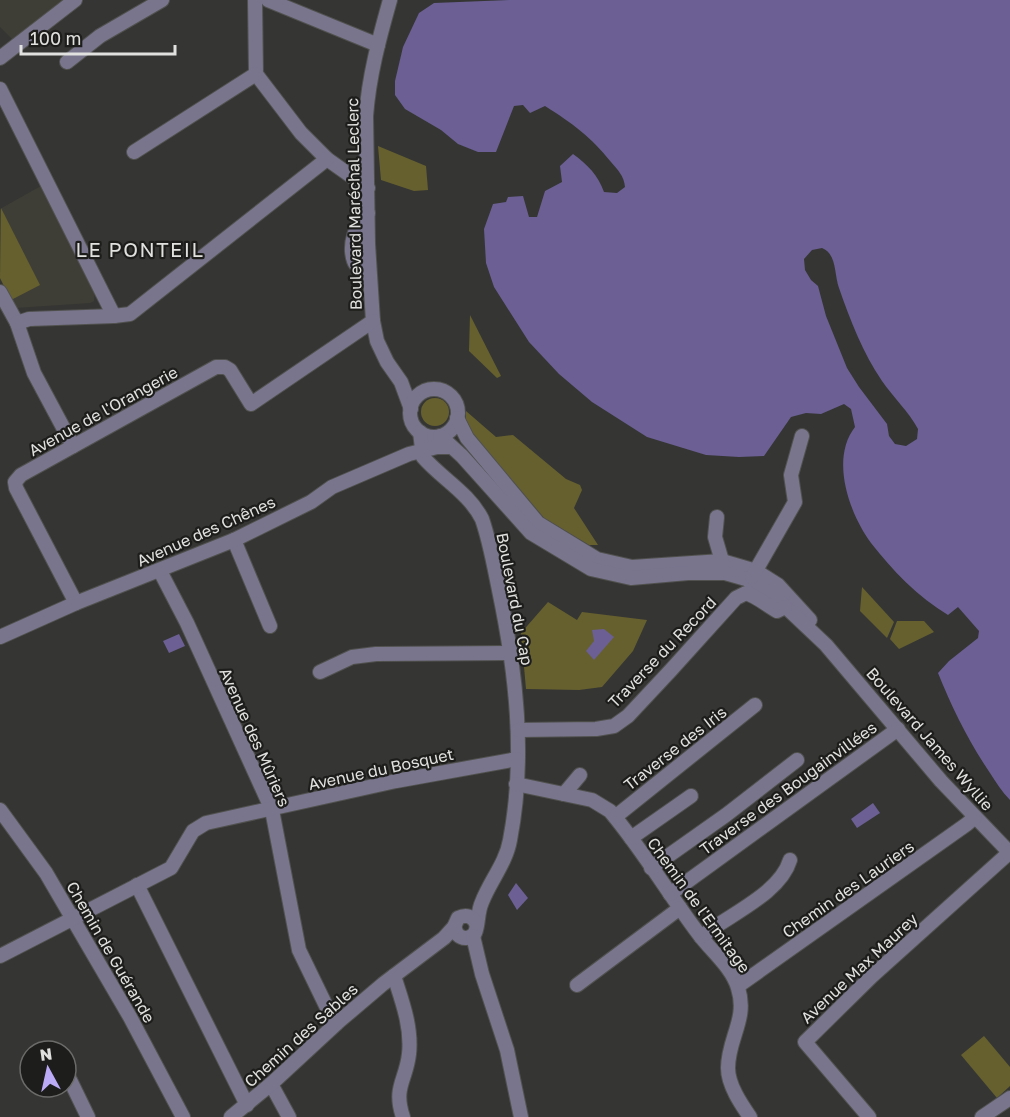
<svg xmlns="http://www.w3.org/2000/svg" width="1010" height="1117" font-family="'Golos Text',sans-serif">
<rect width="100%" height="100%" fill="#353533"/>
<g fill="#3f3e36">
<polygon points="0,0 68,0 15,42 0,27"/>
<polygon points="41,186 95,291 94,301 90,303 15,308 0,278 0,209"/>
</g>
<g fill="#66602f">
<polygon points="378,146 426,166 428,190 414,191 381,180"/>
<polygon points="1,208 40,285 11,300 0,278"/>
<polygon points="470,315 501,376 497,378 469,351"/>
<circle cx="435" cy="412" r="14"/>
<polygon points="466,411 496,437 513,435 566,479 580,485 582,490 574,508 598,545 589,545 544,518 471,432 466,421"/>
<polygon points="862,587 894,622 887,638 860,611"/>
<polygon points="548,602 577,620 582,612 647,620 633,651 602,687 579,690 526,689 521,633"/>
<polygon points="897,621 924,621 934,632 899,649 890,639"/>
<polygon points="984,1036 1010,1067 1010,1086 997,1098 961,1055"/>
</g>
<g fill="#6b5f93" fill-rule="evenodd">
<path d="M509,0H1010V800C1002,792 996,782 990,773C969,742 952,708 938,673L949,661L978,638L979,631L958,607L948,615C918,597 892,570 871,543C849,513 830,459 855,427L851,409L844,404L821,414L806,413L791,417L764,456L739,457L706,455L647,437L592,402L559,374L529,342L494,287L486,263L484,229L493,204L506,202L508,197L523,196L529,217H537L545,191L562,182L560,166L573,154C588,165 598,175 604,192L617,193L625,187C624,176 618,170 611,162C591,137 572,123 545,106L530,113L523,105L514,106L496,152H478L458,144L441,130L405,109L395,95V81L403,47L419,13L434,3ZM822,248C837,254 834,274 839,288C850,320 863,353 882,381C893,397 909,412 918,429L917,439L906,446L895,444L889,436L887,424L859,387L847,368L826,316L818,286L811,280L805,270L804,259L812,250Z"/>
<polygon points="604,629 614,637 594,660 586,651 594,641 592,630"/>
<polygon points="179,634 185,646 169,653 163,641"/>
<polygon points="873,803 880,813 857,828 851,819"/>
<polygon points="516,883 528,898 517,910 508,895"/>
</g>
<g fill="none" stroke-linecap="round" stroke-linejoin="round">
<g stroke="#51514f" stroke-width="16">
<g id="minor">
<polyline points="255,0 256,74 301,133 327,159 368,188"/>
<polyline points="268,0 378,45"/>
<path d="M390,0C379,39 369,76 366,116L368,244L373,321L377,341L387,362L401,382L411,409"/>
<polyline points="0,58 75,0"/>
<polyline points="67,62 100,36 162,0"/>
<polyline points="0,89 114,316"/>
<polyline points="134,152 256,74"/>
<path d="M368,213C356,224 348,244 354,261C356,267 364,270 369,273"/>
<polyline points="0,292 17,323 34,373 73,446"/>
<polyline points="17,323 29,319 114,316 130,314 327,159"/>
<circle cx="434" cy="413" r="24"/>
<polyline points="457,418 467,438 538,523 597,559 632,567 722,561 756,571 778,585 810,620"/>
<path d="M420,432L423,457C441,478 469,493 482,519C490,542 494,566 499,590C516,671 526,757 510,840C506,863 490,881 482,902C477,913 479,923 475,933C470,939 463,940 457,934L454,927"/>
<polyline points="440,436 462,456 531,533 591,569 631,578 688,573 725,573 746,579 772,594 826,645 941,781 1010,853"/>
<polyline points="717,517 715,537 722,561"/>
<polyline points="234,540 270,626"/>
<polyline points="160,571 187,623 272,810 299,950 331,1016 337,1023"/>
<polyline points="752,577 795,502 791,475 802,436"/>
<polyline points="76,603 16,488 15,482 21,475 216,367 225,367 230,370 251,404 373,321"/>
<polyline points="0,637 76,603 234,540 311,502 332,487 409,454 437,447 449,447"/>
<polyline points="320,672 352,657 376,654 512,653"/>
<path d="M518,730L596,729L614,726L628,716L671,670L736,598L746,593C758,597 766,605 777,611L785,607"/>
<path d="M516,784L592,800L610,811C642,849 668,893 698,933C711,951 732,967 738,988C748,1019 728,1038 728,1068C728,1085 741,1104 750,1117"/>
<polyline points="564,794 580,775"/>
<polyline points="0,810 46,873 130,1017 183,1117"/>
<polyline points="615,817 755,705"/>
<polyline points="631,838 691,796"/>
<polyline points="651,868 726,815 797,760"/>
<polyline points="137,885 247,1105"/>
<polyline points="670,894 898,729"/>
<polyline points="473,936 482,974 507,1050 521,1117"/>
<path d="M701,937C728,915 780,894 790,860"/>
<polyline points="0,956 171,868 193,831 206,823 396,781 517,759"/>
<path d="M394,976C402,1001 412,1027 409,1054C406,1081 393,1087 403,1117"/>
<polyline points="577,985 680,908"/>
<polyline points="738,986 967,824 975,817"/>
<polyline points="69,1078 88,1117"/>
<polyline points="271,1084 289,1117"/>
<path d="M231,1117L271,1084L337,1023L383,984L444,938L454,927L458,918C466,914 472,916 476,923"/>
<polyline points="869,1117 805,1042 872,976 1010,852"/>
<polyline points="982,1117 1010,1098"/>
</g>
</g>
<use href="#minor" stroke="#79758d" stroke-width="14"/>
</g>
<g text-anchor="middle" stroke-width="4.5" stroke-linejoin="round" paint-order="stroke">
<g font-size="16" fill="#e1e1df" stroke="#1d1d1b">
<text transform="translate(354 204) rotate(-91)" y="6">Boulevard Maréchal Leclerc</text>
<text transform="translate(103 411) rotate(-29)" y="6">Avenue de l'Orangerie</text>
<text transform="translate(206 531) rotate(-24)" y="6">Avenue des Chênes</text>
<text transform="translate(515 599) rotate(79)" y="6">Boulevard du Cap</text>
<text transform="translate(662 652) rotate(-46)" y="6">Traverse du Record</text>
<text transform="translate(255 737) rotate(66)" y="6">Avenue des Mûriers</text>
<text transform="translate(930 739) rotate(49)" y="6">Boulevard James Wyllie</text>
<text transform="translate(675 748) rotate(-38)" y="6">Traverse des Iris</text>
<text transform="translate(381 769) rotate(-12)" y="6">Avenue du Bosquet</text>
<text transform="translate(788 788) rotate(-36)" y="6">Traverse des Bougainvillées</text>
<text transform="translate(848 889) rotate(-35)" y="6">Chemin des Lauriers</text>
<text transform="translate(699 905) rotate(54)" y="6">Chemin de l'Ermitage</text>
<text transform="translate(111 952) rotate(60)" y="6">Chemin de Guérande</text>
<text transform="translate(859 968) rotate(-43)" y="6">Avenue Max Maurey</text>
<text transform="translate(301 1035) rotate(-42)" y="6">Chemin des Sables</text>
</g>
<g font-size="20" letter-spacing="1.5" fill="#e1e1df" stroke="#1d1d1b">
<text x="140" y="257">LE PONTEIL</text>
</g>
</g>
<g transform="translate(48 1069) rotate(352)"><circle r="28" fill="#1d1d1b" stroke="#6b6b69" stroke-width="1.5"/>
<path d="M0-4.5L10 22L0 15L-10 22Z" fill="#bbaaf6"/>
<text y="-9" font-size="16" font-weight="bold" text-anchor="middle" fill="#e1e1df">N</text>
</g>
<path d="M21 45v9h154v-9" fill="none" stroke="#e1e1df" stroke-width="3"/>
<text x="30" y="45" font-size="18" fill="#e1e1df" stroke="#1d1d1b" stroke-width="4.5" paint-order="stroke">100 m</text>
</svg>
